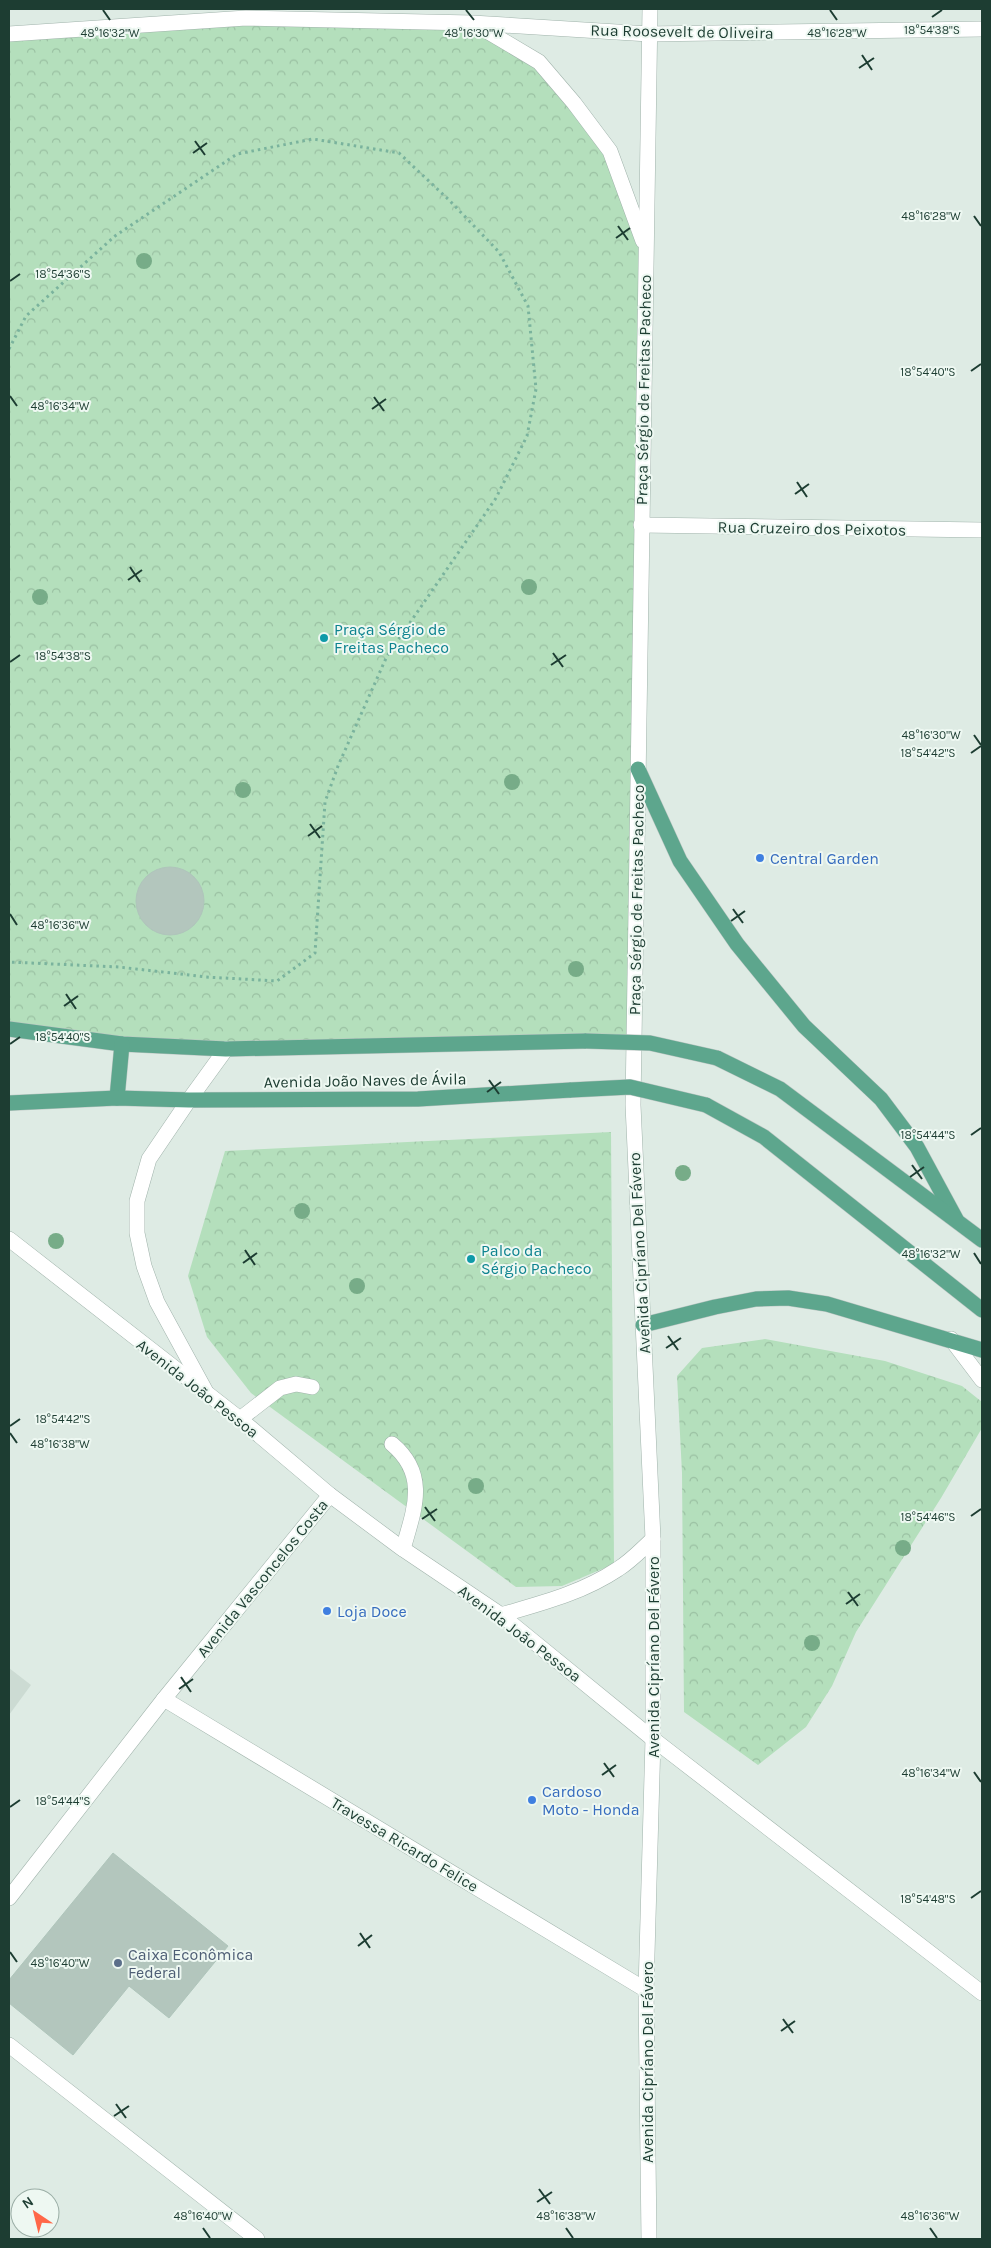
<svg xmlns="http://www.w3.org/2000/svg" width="991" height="2248" font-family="Karla,sans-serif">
<defs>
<pattern id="forest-crowns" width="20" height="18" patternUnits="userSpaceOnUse" patternTransform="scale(1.25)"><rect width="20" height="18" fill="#b4dfbc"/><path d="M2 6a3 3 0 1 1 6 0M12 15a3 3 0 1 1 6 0" fill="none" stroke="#9ac0a2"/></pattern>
</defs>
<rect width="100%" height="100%" fill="#deebe4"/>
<polygon fill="#ccdbd3" points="9,1668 31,1685 9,1715"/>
<g fill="url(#forest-crowns)">
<polygon points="246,18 472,23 539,62 610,151 646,250 635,1043 226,1049 9,1027 9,34"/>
<polygon points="611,1132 614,1564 562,1586 516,1587 251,1393 207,1337 188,1276 225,1151"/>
<polygon points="765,1339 885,1361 962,1386 982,1402 982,1428 941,1498 856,1632 832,1686 806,1727 758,1765 684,1712 682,1473 677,1376 702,1348"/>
</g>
<g fill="#b3c6bd" stroke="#afc5bb">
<circle cx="170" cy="901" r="34"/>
<polygon points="113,1853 228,1946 169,2018 129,1986 73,2055 9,2003 9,1980"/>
</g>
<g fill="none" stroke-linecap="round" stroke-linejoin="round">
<g stroke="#a0b3ab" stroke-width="16">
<g id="minor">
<polyline points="475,24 539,62 574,103 610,151 643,241"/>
<polyline points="9,34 246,18 472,23 649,34 982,29"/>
<polyline points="641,525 982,530"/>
<polyline points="9,1239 240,1419 330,1495 400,1547 501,1615 653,1739 982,1993"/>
<polyline points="951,1339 982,1380"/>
<polyline points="205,1390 157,1302 144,1266 137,1233 137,1201 149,1159 189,1100 226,1049"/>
<polyline points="240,1419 280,1388 296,1384 312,1387"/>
<path d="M392,1444C429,1475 414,1510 403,1549"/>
<path d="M501,1615C542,1603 582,1593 618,1569C631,1561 642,1549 653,1539"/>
<polyline points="164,1699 646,1990"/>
<polyline points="9,1898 164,1699 330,1495"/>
<polyline points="9,2045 257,2239"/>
<polyline points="649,2239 646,1990 653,1739 653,1539 633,1105 650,9"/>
</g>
</g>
<g stroke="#bbc5c2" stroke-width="16">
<g id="major">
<polyline points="638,769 680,861 737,944 804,1026 881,1099 917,1147 956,1219"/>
<polyline points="9,1029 122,1044 226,1049 586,1041"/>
<polyline points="717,1058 780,1089 982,1240"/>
<polyline points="117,1098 122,1044"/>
<polyline points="9,1103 117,1098 189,1100 418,1099 571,1090"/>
<polyline points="706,1105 764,1137 982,1310"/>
<polyline points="643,1325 715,1307 756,1299 788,1298 827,1304 982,1350"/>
</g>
</g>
<polyline stroke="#7ab39d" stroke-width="3" stroke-dasharray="2.5 4" stroke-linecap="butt" points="9,349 26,316 115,236 237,154 313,139 399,153 449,200 499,252 528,306 536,389 527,436 496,498 387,656 338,766 325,802 315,953 277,981 206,977 119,967 9,962"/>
<use href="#minor" stroke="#fff" stroke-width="15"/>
<use href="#major" stroke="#5da68d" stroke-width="15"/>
<g stroke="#bbc5c2" stroke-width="16" stroke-linecap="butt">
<g id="major-bridge">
<polyline points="586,1041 650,1043 717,1058"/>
<polyline points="571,1090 630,1087 706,1105"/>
</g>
</g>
<use href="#major-bridge" stroke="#5da68d" stroke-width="15"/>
</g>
<g fill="#77ac88">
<circle cx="144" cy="261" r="8"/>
<circle cx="529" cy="587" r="8"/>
<circle cx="40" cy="597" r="8"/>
<circle cx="512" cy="782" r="8"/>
<circle cx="243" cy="790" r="8"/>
<circle cx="576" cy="969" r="8"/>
<circle cx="683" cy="1173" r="8"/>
<circle cx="302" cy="1211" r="8"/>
<circle cx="56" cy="1241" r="8"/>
<circle cx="357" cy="1286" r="8"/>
<circle cx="476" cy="1486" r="8"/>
<circle cx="903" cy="1548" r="8"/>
<circle cx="812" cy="1643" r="8"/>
</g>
<path fill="none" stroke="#1d3d32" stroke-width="2" d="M103,10L110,20M466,10L474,20M830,10L837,20M932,17L942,10M862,55L872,70M859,68L874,58M195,141L205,155M193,153L207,143M974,216L981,226M618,226L628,240M616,238L630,228M10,281L20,274M971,371L981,364M10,396L17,406M374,397L384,411M372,409L386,399M797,482L807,497M795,494L809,484M130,567L140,582M128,580L142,570M553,653L563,667M10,662L20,655M551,665L566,655M974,735L981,745M971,753L981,746M310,824L320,838M308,836L322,826M733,909L743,923M10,914L17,925M731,921L745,911M66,994L76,1009M64,1006L78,996M10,1044L20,1037M489,1080L499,1094M487,1092L501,1082M971,1135L981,1128M912,1165L922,1179M910,1177L924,1167M245,1250L255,1265M974,1253L981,1264M243,1263L257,1253M668,1336L678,1350M666,1348L681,1338M10,1426L20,1419M10,1433L17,1443M425,1507L435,1521M971,1516L981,1509M422,1519L437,1509M848,1592L858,1606M846,1604L860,1594M181,1677L191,1692M179,1689L193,1679M604,1763L614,1777M974,1772L981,1782M602,1775L616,1765M10,1807L20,1800M971,1898L981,1891M360,1933L370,1948M358,1946L372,1935M10,1952L17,1962M783,2019L793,2033M781,2031L795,2021M116,2104L126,2118M114,2116L129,2106M539,2189L550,2204M537,2202L552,2192M203,2228L210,2238M566,2228L573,2238M930,2228L937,2238"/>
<g fill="#0f9aa8" stroke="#eef8f2" stroke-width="2">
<circle cx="324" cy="638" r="5"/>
<circle cx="471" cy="1259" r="5"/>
</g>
<g fill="#3f7fe0" stroke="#eef8f2" stroke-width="2">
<circle cx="760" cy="858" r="5"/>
<circle cx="327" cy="1611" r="5"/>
<circle cx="532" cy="1800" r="5"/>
</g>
<circle fill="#5c6f8a" stroke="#eef8f2" stroke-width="2" cx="118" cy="1963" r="5"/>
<g text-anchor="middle" stroke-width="4" stroke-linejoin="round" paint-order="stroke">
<g font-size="16" fill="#1d3d32" stroke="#eef8f2">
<text transform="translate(682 31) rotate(1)" y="6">Rua Roosevelt de Oliveira</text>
<text transform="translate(643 390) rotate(-89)" y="6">Praça Sérgio de Freitas Pacheco</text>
<text transform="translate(812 528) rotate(1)" y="6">Rua Cruzeiro dos Peixotos</text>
<text transform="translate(636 900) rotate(-89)" y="6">Praça Sérgio de Freitas Pacheco</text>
<text transform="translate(365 1080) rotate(-1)" y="6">Avenida João Naves de Ávila</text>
<text transform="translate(639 1253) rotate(-93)" y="6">Avenida Cipríano Del Fávero</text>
<text transform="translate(198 1388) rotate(38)" y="6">Avenida João Pessoa</text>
<text transform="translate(262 1578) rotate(-51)" y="6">Avenida Vasconcelos Costa</text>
<text transform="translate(520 1633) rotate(37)" y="6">Avenida João Pessoa</text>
<text transform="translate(653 1657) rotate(-90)" y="6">Avenida Cipríano Del Fávero</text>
<text transform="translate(405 1844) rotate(31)" y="6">Travessa Ricardo Felice</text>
<text transform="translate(647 2062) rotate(-90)" y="6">Avenida Cipríano Del Fávero</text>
</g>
<g font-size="16" fill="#0d838f" stroke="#eef8f2" text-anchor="start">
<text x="334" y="635">Praça Sérgio de<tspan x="334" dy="18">Freitas Pacheco</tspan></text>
<text x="481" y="1256">Palco da<tspan x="481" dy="18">Sérgio Pacheco</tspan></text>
</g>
<g font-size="16" fill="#366cbe" stroke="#eef8f2" text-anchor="start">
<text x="770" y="864">Central Garden</text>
<text x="337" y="1617">Loja Doce</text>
<text x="542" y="1797">Cardoso<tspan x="542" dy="18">Moto - Honda</tspan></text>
</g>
<g font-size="16" fill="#4e5e75" stroke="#eef8f2" text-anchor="start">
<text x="128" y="1960">Caixa Econômica<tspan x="128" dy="18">Federal</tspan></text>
</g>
</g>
<g font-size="12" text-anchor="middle" fill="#1d3d32" stroke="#eef8f2" stroke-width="4" stroke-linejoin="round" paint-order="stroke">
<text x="932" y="34">18°54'38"S</text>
<text x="474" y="37">48°16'30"W</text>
<text x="110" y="37">48°16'32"W</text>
<text x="837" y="37">48°16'28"W</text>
<text x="931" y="220">48°16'28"W</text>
<text x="63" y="278">18°54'36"S</text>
<text x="928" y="376">18°54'40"S</text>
<text x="60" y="410">48°16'34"W</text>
<text x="63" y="660">18°54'38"S</text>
<text x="931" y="739">48°16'30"W</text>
<text x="928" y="757">18°54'42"S</text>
<text x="60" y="929">48°16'36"W</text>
<text x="63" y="1041">18°54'40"S</text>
<text x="928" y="1139">18°54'44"S</text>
<text x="931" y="1258">48°16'32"W</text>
<text x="63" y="1423">18°54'42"S</text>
<text x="60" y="1448">48°16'38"W</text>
<text x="928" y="1521">18°54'46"S</text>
<text x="931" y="1777">48°16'34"W</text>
<text x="63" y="1805">18°54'44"S</text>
<text x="928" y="1903">18°54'48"S</text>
<text x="60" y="1967">48°16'40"W</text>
<text x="203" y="2220">48°16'40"W</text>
<text x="566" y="2220">48°16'38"W</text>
<text x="930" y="2220">48°16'36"W</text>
</g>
<rect width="991" height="2248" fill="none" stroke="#1d3d32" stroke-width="20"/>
<g transform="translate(35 2213) rotate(325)"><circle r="24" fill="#eef8f2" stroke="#9aada5"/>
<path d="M0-4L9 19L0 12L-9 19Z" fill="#ff6748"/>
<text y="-8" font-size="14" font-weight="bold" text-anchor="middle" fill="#1d3d32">N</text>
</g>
</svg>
